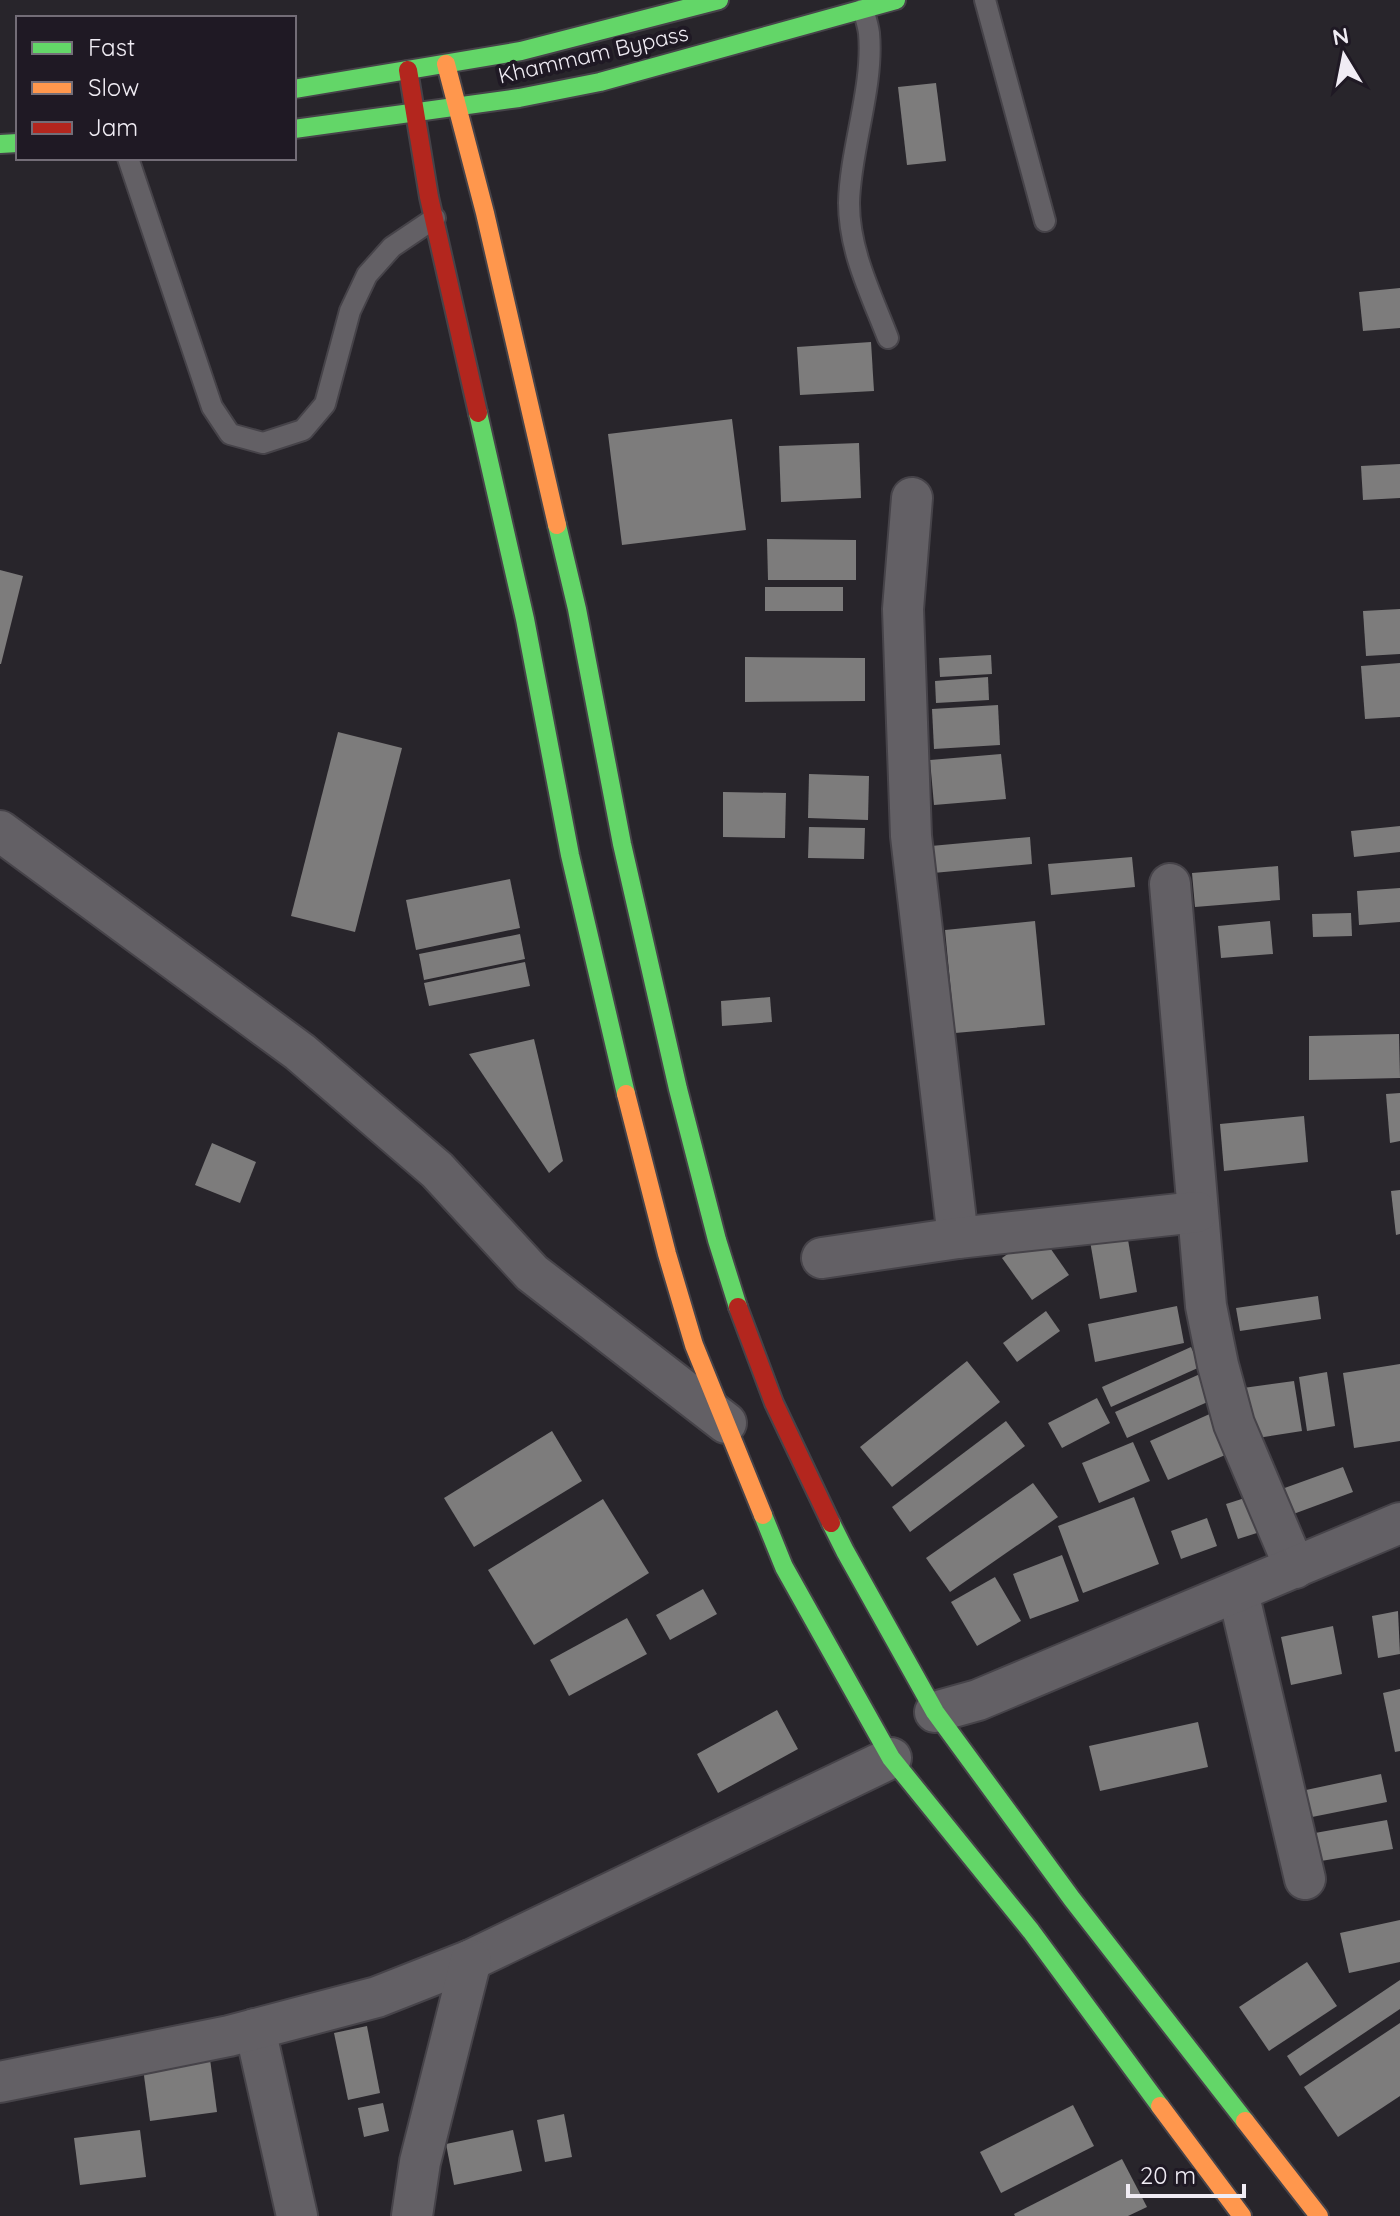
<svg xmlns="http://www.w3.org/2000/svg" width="1400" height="2216" font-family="Quicksand,sans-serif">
<rect width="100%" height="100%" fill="#28252b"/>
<g fill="#7d7c7c">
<polygon points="936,83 946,161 907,165 898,87"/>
<polygon points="1400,288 1400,328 1363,331 1359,292"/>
<polygon points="871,342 874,391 800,395 797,347"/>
<polygon points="732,419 746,530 622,545 608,434"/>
<polygon points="859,443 861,498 781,502 779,446"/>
<polygon points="1400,464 1400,498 1363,500 1361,466"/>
<polygon points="767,539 856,540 856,580 768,580"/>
<polygon points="0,570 23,576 1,664 0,664"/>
<rect x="765" y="587" width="78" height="24"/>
<polygon points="1400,609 1400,654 1366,656 1363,611"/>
<polygon points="991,655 992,674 940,677 939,658"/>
<polygon points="745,657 865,658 865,701 745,702"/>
<polygon points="1400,663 1400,717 1365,719 1361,666"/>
<polygon points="988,677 989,700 936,703 935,681"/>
<polygon points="998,705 1000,745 934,749 932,709"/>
<polygon points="338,732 402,748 355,932 291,916"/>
<polygon points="1001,754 1006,799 934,805 930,760"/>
<polygon points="809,774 869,776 868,820 808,818"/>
<polygon points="723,792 786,793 785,838 723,837"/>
<polygon points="1400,826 1400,852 1354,857 1351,831"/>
<polygon points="809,827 865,828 864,859 808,858"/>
<polygon points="1030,837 1032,864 933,873 931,846"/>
<polygon points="1132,857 1135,887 1051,895 1048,864"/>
<polygon points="1278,866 1280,900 1195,907 1192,873"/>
<polygon points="510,879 520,928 416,950 406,900"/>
<polygon points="1400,888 1400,922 1359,925 1357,891"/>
<polygon points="1351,913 1352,936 1313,937 1312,914"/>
<polygon points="1035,921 1045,1025 955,1033 945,930"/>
<polygon points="1270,921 1273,954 1221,958 1218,926"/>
<polygon points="520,934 525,959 424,980 419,954"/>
<polygon points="525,962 530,986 429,1006 424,983"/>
<polygon points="770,997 772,1022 722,1026 721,1001"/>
<polygon points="1399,1034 1400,1078 1309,1080 1309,1036"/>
<polygon points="534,1039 563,1161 549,1173 469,1054"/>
<polygon points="1400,1093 1400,1141 1390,1143 1386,1094"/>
<polygon points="1304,1116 1308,1162 1224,1171 1220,1124"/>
<polygon points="212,1143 256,1162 240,1203 195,1185"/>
<polygon points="1400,1190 1400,1234 1396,1235 1391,1191"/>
<polygon points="1039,1232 1069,1275 1032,1300 1002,1258"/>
<polygon points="1127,1234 1137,1292 1100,1299 1090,1241"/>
<polygon points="1318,1296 1321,1319 1240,1331 1236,1308"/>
<polygon points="1177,1306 1184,1343 1095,1362 1088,1324"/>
<polygon points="1046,1311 1060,1331 1017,1362 1003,1343"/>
<polygon points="1191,1347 1200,1367 1111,1407 1102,1387"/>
<polygon points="967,1361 1000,1402 892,1487 860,1447"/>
<polygon points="1400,1364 1400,1441 1354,1448 1343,1373"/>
<polygon points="1327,1372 1335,1426 1307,1431 1299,1377"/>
<polygon points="1200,1374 1212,1400 1127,1438 1115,1412"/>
<polygon points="1294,1381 1302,1431 1251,1439 1243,1388"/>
<polygon points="1097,1398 1110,1423 1062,1448 1048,1423"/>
<polygon points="1214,1412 1232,1452 1168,1480 1150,1441"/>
<polygon points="1006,1421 1025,1446 910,1532 892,1507"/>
<polygon points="552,1431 582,1481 474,1547 444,1498"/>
<polygon points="1133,1442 1150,1481 1099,1503 1082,1463"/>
<polygon points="1343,1467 1353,1492 1288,1516 1279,1490"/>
<polygon points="1033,1483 1058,1517 950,1592 926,1558"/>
<polygon points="1134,1497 1159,1564 1083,1593 1058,1526"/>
<polygon points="1248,1497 1260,1532 1238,1539 1226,1504"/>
<polygon points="603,1499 649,1573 534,1645 488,1570"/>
<polygon points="1207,1518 1217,1546 1181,1559 1171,1531"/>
<polygon points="1062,1555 1079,1601 1030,1619 1013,1574"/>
<polygon points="995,1577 1021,1621 977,1646 951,1602"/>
<polygon points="703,1589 717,1614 670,1640 656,1615"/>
<polygon points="1398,1611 1400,1654 1378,1658 1372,1616"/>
<polygon points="627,1618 647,1654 569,1696 550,1660"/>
<polygon points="1333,1626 1342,1674 1291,1685 1281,1637"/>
<polygon points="1400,1689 1400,1751 1395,1752 1383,1693"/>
<polygon points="777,1710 798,1749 718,1793 697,1754"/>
<polygon points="1198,1722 1208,1767 1100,1791 1089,1746"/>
<polygon points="1381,1774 1387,1802 1312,1817 1306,1790"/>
<polygon points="1387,1820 1393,1849 1321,1861 1315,1833"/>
<polygon points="1400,1920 1400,1962 1349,1973 1340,1933"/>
<polygon points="1307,1962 1337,2006 1269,2051 1239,2007"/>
<polygon points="1400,1980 1400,2009 1300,2076 1287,2056"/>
<polygon points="1400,2023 1400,2096 1338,2137 1304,2087"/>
<polygon points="367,2026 380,2093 348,2100 334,2033"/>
<polygon points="210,2059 217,2112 150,2121 143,2068"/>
<polygon points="383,2103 389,2131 364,2137 358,2108"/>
<polygon points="1073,2105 1094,2146 1001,2193 980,2152"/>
<polygon points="564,2114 572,2157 545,2162 537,2120"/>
<polygon points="140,2130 146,2177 80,2185 74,2138"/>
<polygon points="513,2130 522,2171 454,2185 446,2144"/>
<polygon points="1122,2159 1147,2207 1128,2216 1015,2216 1014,2214"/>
</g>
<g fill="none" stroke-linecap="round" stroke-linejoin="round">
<g stroke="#464349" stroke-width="24">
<g id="lane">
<polyline points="985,0 1045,221"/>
<path d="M863,9C865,16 868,25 869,33C874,87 850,149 849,203C849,251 871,294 888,338"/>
<polyline points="128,158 212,407 230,434 263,443 303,430 325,404 350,311 367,275 392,247 435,218"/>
</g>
</g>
<g stroke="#464349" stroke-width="44">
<g id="street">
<polyline points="912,498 903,609 911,836 958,1238"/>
<polyline points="0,831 300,1052 437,1170 532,1273 726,1423"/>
<polyline points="1170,884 1206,1306 1218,1365 1234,1424 1295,1568"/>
<polyline points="822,1258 958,1238 1197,1212"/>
<polyline points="1238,1592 1305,1879"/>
<polyline points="935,1712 978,1700 1400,1523"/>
<polyline points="255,2029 297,2216"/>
<polyline points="0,2082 229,2036 377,1997 471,1960 891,1758"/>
<polyline points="412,2216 420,2162 471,1960"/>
</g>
</g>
<g stroke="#464349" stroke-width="22">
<g id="fast">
<polyline points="294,89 521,51 719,0"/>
<polyline points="294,129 519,98 600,82 896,0"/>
<polyline points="0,144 18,143"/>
<polyline points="478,413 525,619 570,855 626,1094"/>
<polyline points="557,525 577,609 622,844 678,1089 717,1240 738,1307"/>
<polyline points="763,1515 784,1567 891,1758 1031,1931 1160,2106"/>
<polyline points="831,1523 845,1551 935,1712 1072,1899 1245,2121"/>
</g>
</g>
<g stroke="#464349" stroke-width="22">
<g id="slow">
<polyline points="446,64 485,213 557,525"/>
<polyline points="626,1094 667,1254 694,1345 763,1515"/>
<polyline points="1160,2106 1242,2216"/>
<polyline points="1245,2121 1319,2216"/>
</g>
</g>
<g stroke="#464349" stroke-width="22">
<g id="jam">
<polyline points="408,70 429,197 478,413"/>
<polyline points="738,1307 774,1403 831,1523"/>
</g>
</g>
<use href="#lane" stroke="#636065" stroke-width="20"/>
<use href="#street" stroke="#636065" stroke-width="40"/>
<use href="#fast" stroke="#63d668" stroke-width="18"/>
<use href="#slow" stroke="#ff974d" stroke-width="18"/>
<use href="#jam" stroke="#b3261e" stroke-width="18"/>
</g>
<g text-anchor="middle" stroke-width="8" stroke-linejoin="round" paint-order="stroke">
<g font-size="22" fill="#f0ecf4" stroke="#1f1924">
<text transform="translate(593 54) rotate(-13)" y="8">Khammam Bypass</text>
</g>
</g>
<rect x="16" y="16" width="280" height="144" fill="#1f1924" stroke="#736d77" stroke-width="2"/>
<rect x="32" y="42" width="40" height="12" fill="#63d668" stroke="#736d77" stroke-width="2"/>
<text x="88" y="56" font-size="24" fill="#f0ecf4">Fast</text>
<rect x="32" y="82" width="40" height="12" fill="#ff974d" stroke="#736d77" stroke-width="2"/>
<text x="88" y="96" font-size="24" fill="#f0ecf4">Slow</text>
<rect x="32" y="122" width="40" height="12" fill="#b3261e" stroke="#736d77" stroke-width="2"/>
<text x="88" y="136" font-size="24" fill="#f0ecf4">Jam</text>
<g transform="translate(1344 56) rotate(350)" stroke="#1f1924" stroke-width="6" paint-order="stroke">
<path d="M0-6L14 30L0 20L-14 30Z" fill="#f0ecf4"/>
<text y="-12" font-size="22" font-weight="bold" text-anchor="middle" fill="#f0ecf4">N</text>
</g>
<path d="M1128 2184v12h116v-12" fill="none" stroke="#f0ecf4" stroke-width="4"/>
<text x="1140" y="2184" font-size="24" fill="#f0ecf4" stroke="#1f1924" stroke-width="6" paint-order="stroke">20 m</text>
</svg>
